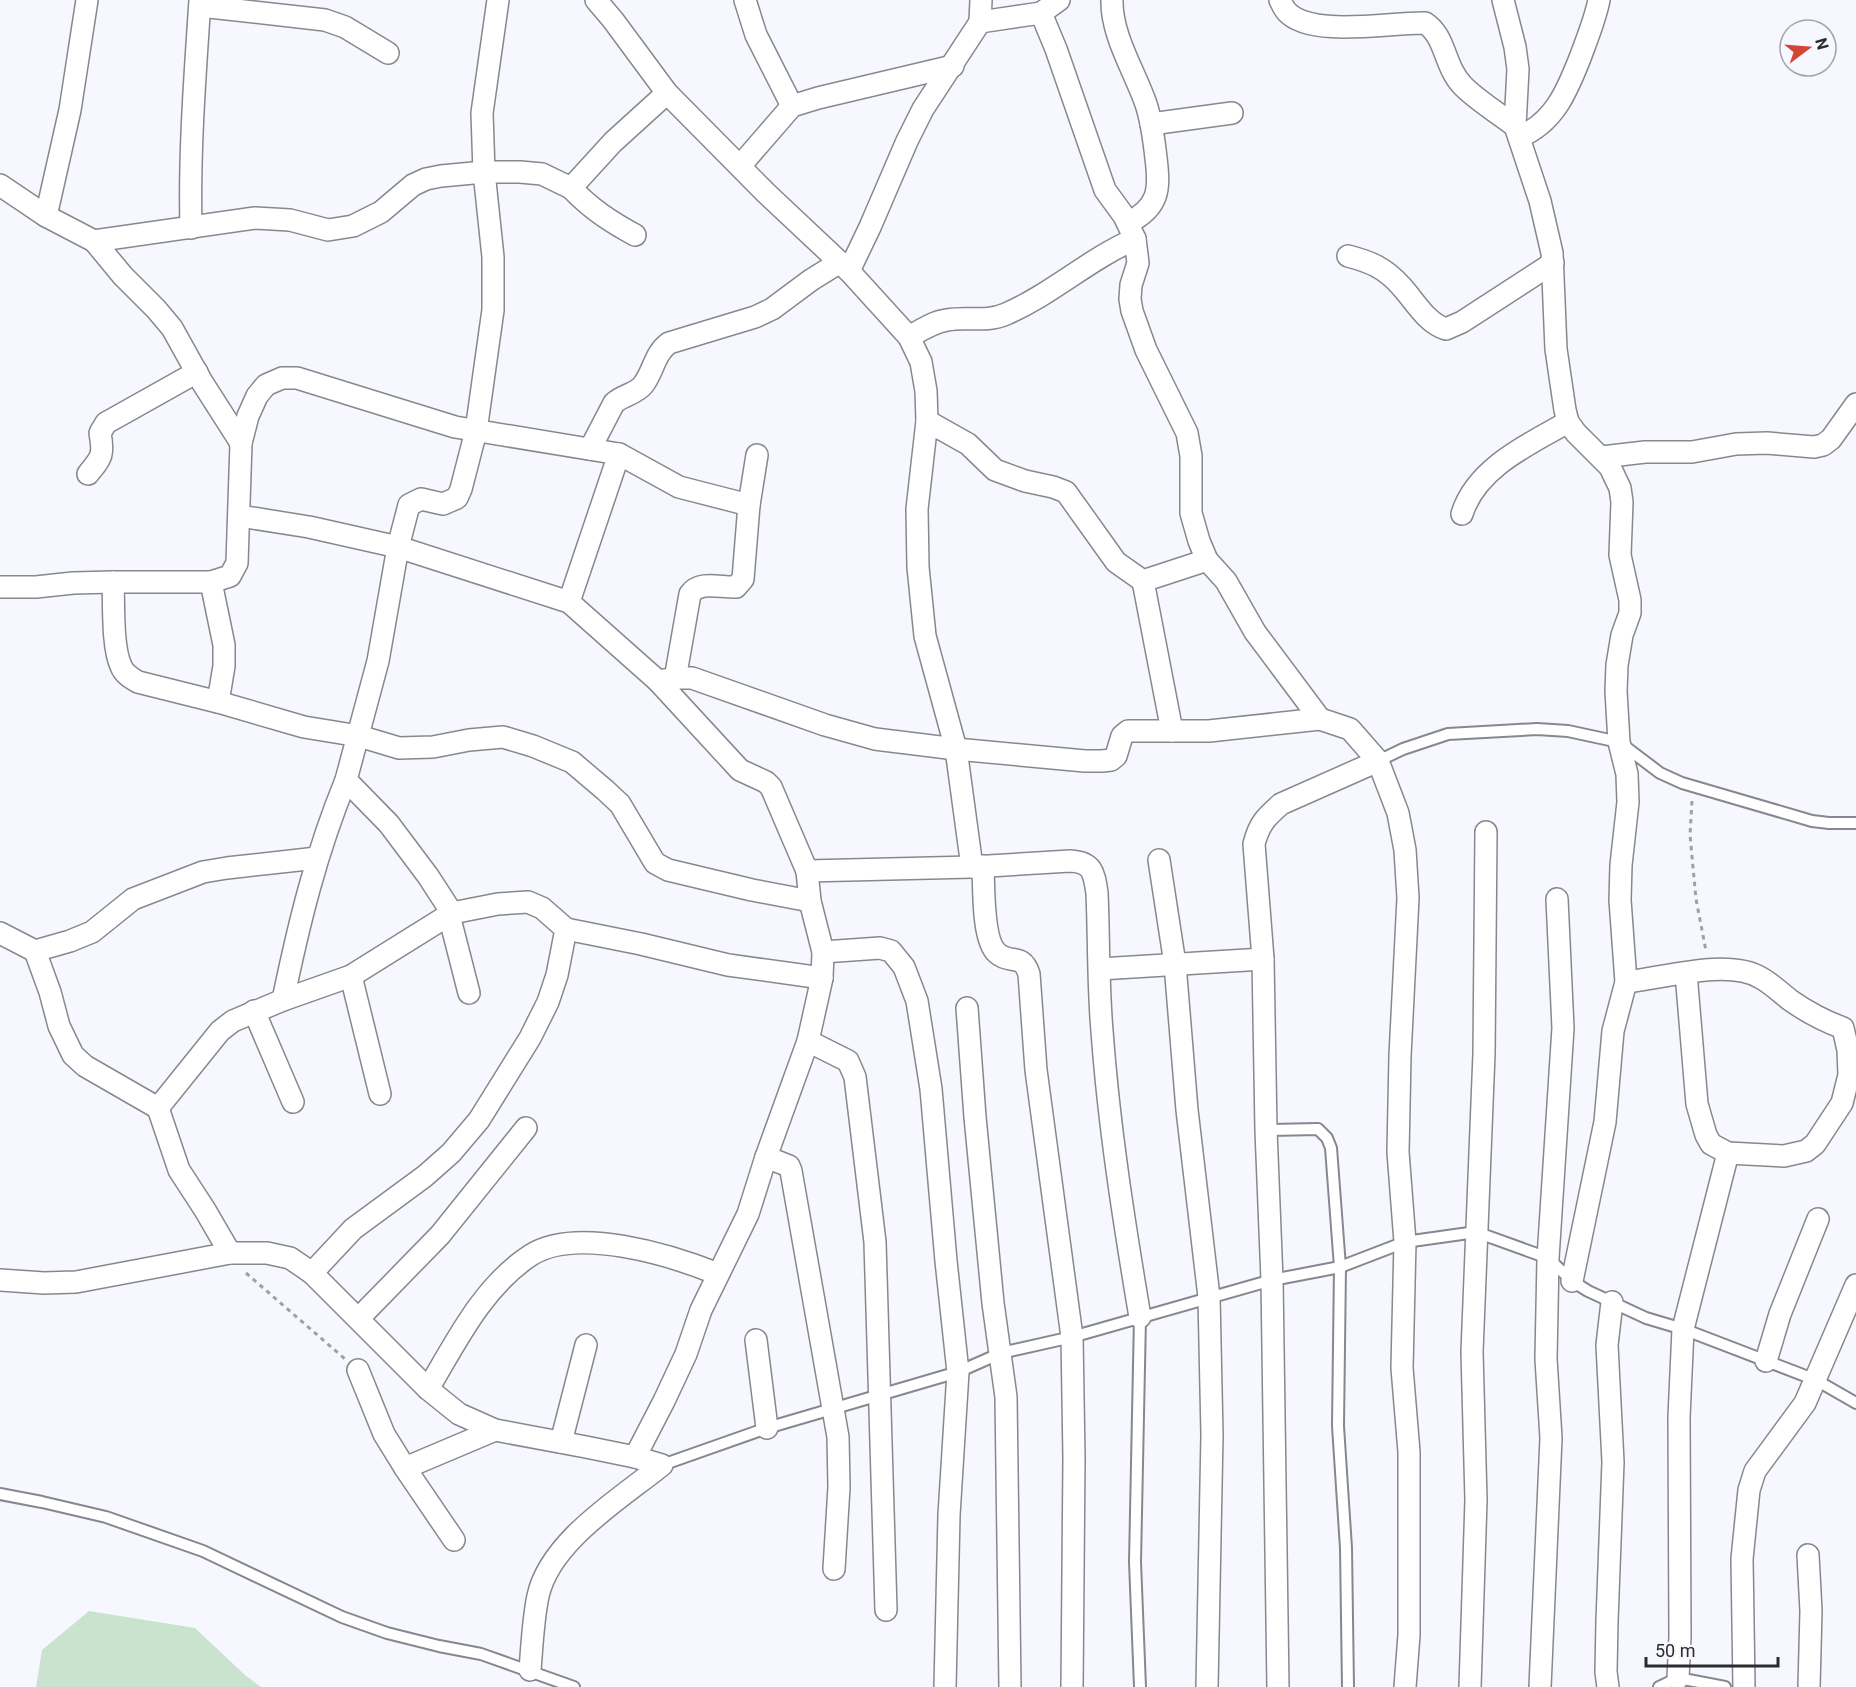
<svg xmlns="http://www.w3.org/2000/svg" width="1856" height="1687" font-family="Roboto,sans-serif">
<rect width="100%" height="100%" fill="#f7f8ff"/>
<polygon fill="#c9e3ce" points="89,1611 195,1628 246,1676 261,1687 36,1687 42,1650"/>
<g fill="none" stroke-linecap="round" stroke-linejoin="round">
<g stroke="#87888e" stroke-width="14">
<g id="lane">
<polyline points="1378,761 1403,749 1448,734 1537,729 1568,731 1619,742 1660,773 1682,783 1812,821 1829,823 1856,823"/>
<polyline points="1266,1130 1318,1129 1327,1138 1331,1148 1340,1267 1338,1426 1346,1548 1348,1687"/>
<polyline points="1140,1317 1135,1562 1140,1687"/>
<polyline points="662,1465 767,1428 958,1372 1001,1353 1072,1337 1272,1280 1340,1267 1405,1242 1476,1232 1548,1258 1572,1281 1588,1291 1646,1318 1683,1329 1816,1380 1856,1403"/>
<polyline points="0,1494 42,1502 106,1517 203,1551 342,1617 387,1633 439,1646 481,1654 574,1687"/>
<polyline points="1659,1687 1678,1678 1725,1687"/>
</g>
</g>
<g stroke="#87888e" stroke-width="24">
<g id="street">
<polyline points="498,0 482,113 484,172 493,257 493,310 476,431 461,489 457,498 443,504 421,499 409,505 398,547 569,602 658,681 740,770 766,782 771,787 807,871"/>
<polyline points="596,0 613,20 667,93 766,193 849,271 909,337 921,362 926,391 927,421 917,509 918,567 925,636 956,749 972,867"/>
<polyline points="745,0 756,35 792,106"/>
<polyline points="981,0 980,22 1041,13 1056,49 1105,190 1124,216 1135,239 1138,263 1131,285 1130,299 1132,311 1146,350 1187,433 1191,456 1191,513 1199,541 1207,560 1226,581 1255,632 1320,719"/>
<path d="M1112,0C1111,35 1135,72 1146,104C1152,122 1154,140 1156,158C1160,190 1159,207 1128,223"/>
<path d="M1280,0C1282,4 1284,9 1287,12C1312,38 1391,22 1425,23C1446,36 1444,67 1463,86C1478,101 1498,113 1515,126"/>
<polyline points="1503,0 1515,47 1518,69 1515,126 1540,201 1552,253 1556,349 1565,410 1568,422 1576,433 1610,467 1620,488 1622,502 1620,555 1630,600 1630,613 1622,635 1617,665 1616,691 1619,742 1627,774 1628,802 1621,865 1620,900 1626,982 1613,1031 1605,1122 1572,1281"/>
<polyline points="200,6 325,20 345,27 388,53"/>
<polyline points="1041,13 1059,0"/>
<polyline points="1151,124 1232,113"/>
<path d="M1519,137C1554,123 1567,91 1580,58C1587,39 1595,20 1599,0"/>
<polyline points="740,166 792,106 818,98 953,66"/>
<polyline points="0,185 46,216 94,241 123,276 156,309 172,328 202,382 241,443"/>
<path d="M571,188C591,209 611,222 635,235"/>
<polyline points="46,216 70,110 87,0"/>
<path d="M191,228C189,152 195,76 200,0"/>
<polyline points="94,241 255,218 290,220 328,230 353,226 381,212 413,185 426,179 441,176 484,172 520,172 542,174 571,188 613,142 667,93"/>
<path d="M1348,256C1371,262 1385,268 1401,286C1415,301 1426,323 1446,329L1462,322L1553,263"/>
<polyline points="849,271 870,227 907,141 923,109 980,22"/>
<path d="M909,337C921,330 933,322 947,320C968,316 985,323 1006,314C1052,294 1089,259 1135,239"/>
<polyline points="927,421 968,444 995,470 1025,481 1053,487 1066,492 1116,562 1143,581 1207,560"/>
<path d="M590,449L614,403C623,395 636,394 643,385C654,371 654,354 669,343L755,317L772,309L811,280L840,262"/>
<polyline points="619,454 679,487 749,505"/>
<polyline points="1602,457 1645,452 1692,452 1736,444 1767,443 1814,447 1823,445 1831,439 1856,404"/>
<path d="M88,474C102,457 104,455 100,433L106,423L197,372"/>
<path d="M1462,514C1476,468 1529,444 1568,422"/>
<polyline points="240,516 309,527 398,547 378,661 346,780"/>
<polyline points="1143,581 1172,731"/>
<path d="M113,582C114,604 112,647 121,666C124,674 131,678 138,682L218,702L304,727L359,736L399,748L433,747L469,740L503,737L533,746L572,762L605,790L620,804L655,863L668,870L752,890L810,901"/>
<polyline points="211,582 224,645 224,666 218,702"/>
<polyline points="0,587 36,587 73,583 113,582 211,582 230,576 237,563 241,443 248,416 257,396 266,385 282,378 297,378 455,427 619,454 569,602"/>
<path d="M675,679L690,594C700,580 721,588 736,587L743,579L749,505L757,455"/>
<polyline points="658,681 679,678 692,678 825,725 875,739 956,749 1085,761 1102,761 1111,760 1116,756 1122,736 1128,731 1209,731 1320,719 1350,729 1378,761"/>
<polyline points="1159,860 1175,964 1187,1110 1209,1297 1212,1435 1207,1687"/>
<path d="M983,866C984,886 982,940 997,953C1010,965 1022,952 1029,974L1036,1070L1072,1337L1074,1458L1072,1687"/>
<polyline points="449,915 469,993"/>
<polyline points="566,929 641,944 728,965 822,978"/>
<polyline points="0,933 35,951 50,992 59,1026 73,1055 85,1066 158,1108 220,1031 233,1021 283,1000 351,976 452,913 498,904 528,902 542,908 566,929 557,975 548,1002 530,1038 479,1120 451,1153 425,1176 353,1229 312,1273"/>
<polyline points="35,951 70,941 92,932 133,899 203,872 227,868 317,858"/>
<polyline points="823,952 880,948 891,951 904,967 917,1001 931,1089 946,1261 958,1372 949,1515 945,1687"/>
<polyline points="1100,969 1263,959"/>
<polyline points="351,976 380,1094"/>
<path d="M1626,982C1663,978 1729,958 1761,978C1772,984 1781,993 1790,1000C1807,1012 1824,1021 1843,1028L1848,1050L1849,1075L1842,1103L1815,1144L1806,1151L1784,1156L1728,1153L1711,1144L1706,1135L1697,1104L1686,973"/>
<path d="M283,1000C299,923 316,853 346,780L389,824L428,876L452,913"/>
<polyline points="967,1008 975,1117 993,1303 1006,1397 1010,1687"/>
<polyline points="254,1011 293,1102"/>
<polyline points="808,1041 848,1061 855,1077 875,1242 886,1610"/>
<path d="M158,1108L179,1170L205,1210L230,1253H267L290,1258L312,1273L428,1389L459,1414L495,1430L586,1447L635,1457L662,1465C620,1499 550,1541 538,1596C533,1620 532,1646 530,1670"/>
<polyline points="766,1157 789,1166 791,1171 838,1437 839,1487 834,1569"/>
<polyline points="0,1280 44,1283 76,1282 230,1253"/>
<polyline points="359,1318 440,1235 526,1128"/>
<polyline points="756,1340 767,1428"/>
<polyline points="1766,1361 1780,1314 1818,1219"/>
<polyline points="358,1370 384,1434 405,1468 495,1430"/>
<path d="M428,1389C456,1342 483,1286 531,1255C577,1226 671,1255 718,1274"/>
<polyline points="561,1442 586,1345"/>
<path d="M635,1457L664,1401L686,1354L701,1310L748,1214L766,1157L808,1041L822,978L823,952L810,901L807,871L972,867L1070,861C1093,862 1094,873 1097,893C1099,939 1098,985 1102,1031C1109,1127 1124,1222 1140,1317"/>
<polyline points="405,1468 454,1540"/>
<polyline points="1808,1555 1811,1611 1809,1687"/>
<polyline points="1678,1678 1680,1637 1679,1417 1683,1329 1728,1153"/>
<path d="M1278,1687L1272,1280L1266,1130L1263,959L1254,844C1259,824 1266,817 1281,804L1378,761L1398,813L1405,850L1408,898L1400,1056L1398,1152L1405,1242L1402,1368L1409,1452V1635L1405,1687"/>
<polyline points="1470,1687 1476,1500 1472,1352 1484,1054 1486,832"/>
<polyline points="1540,1687 1551,1438 1546,1359 1548,1258 1563,1028 1557,899"/>
<polyline points="1608,1687 1606,1672 1607,1621 1613,1462 1607,1345 1612,1302"/>
<polyline points="1744,1687 1742,1559 1749,1490 1755,1471 1805,1403 1856,1285"/>
</g>
</g>
<g stroke="#a0a1a6" stroke-width="3" stroke-dasharray="4.5 4.5" stroke-linecap="butt">
<polyline points="1692,801 1690,835 1696,899 1706,951"/>
<polyline points="246,1273 345,1359"/>
</g>
<use href="#lane" stroke="#fff" stroke-width="10"/>
<use href="#street" stroke="#fff" stroke-width="21"/>
</g>
<g transform="translate(1808 48) rotate(74)"><circle r="28" fill="#f7f8ff" stroke="#a5a6ab" stroke-width="1.5"/>
<path d="M0-4.5L10 22L0 15L-10 22Z" fill="#d34634"/>
<text y="-9" font-size="16" font-weight="bold" text-anchor="middle" fill="#2b2c2e">N</text>
</g>
<path d="M1646 1657v9h132v-9" fill="none" stroke="#2b2c2e" stroke-width="3"/>
<text x="1655" y="1657" font-size="18" fill="#2b2c2e" stroke="#f7f8ff" stroke-width="4.5" paint-order="stroke">50 m</text>
</svg>
